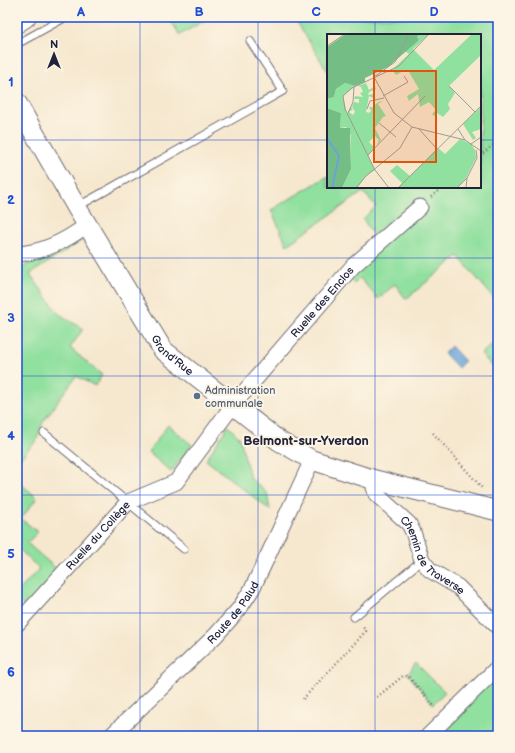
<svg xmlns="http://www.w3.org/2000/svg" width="515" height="753" font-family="'Balsamiq Sans',sans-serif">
<rect width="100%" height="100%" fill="#fcf5e5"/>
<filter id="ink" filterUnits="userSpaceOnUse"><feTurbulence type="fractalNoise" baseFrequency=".025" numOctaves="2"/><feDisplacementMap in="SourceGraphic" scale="8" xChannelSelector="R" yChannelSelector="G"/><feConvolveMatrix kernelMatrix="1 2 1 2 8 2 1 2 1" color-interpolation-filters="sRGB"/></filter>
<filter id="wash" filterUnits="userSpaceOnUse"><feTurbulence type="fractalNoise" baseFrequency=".012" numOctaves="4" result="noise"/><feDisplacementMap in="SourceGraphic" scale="16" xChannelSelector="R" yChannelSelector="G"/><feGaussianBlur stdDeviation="0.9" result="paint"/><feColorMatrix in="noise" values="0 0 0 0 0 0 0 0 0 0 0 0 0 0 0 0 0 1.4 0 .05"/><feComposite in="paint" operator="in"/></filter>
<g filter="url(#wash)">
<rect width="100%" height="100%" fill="#f6e8cf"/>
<g fill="#90e09f" stroke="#59816d">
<polygon points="168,17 210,17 180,35"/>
<polygon points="294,17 498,17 498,303 458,256 406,299 395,284 378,299 360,278 354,284 349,273 380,245 363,219 376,206 363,192 287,245 271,210 328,176 328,187 480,187 480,35 328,35 328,72"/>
<polygon points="81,233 84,239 30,274 59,314 83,329 70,348 102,375 95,386 76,376 43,422 36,441 17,462 17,276 28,262 59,249"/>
<polygon points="498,340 498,365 494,368 481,354"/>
<polygon points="168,425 192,445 171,472 148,452"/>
<polygon points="228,426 240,438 250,478 267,493 270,510 206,460"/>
<polygon points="17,480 37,498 21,519 38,532 27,543 60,572 26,608 17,600 17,593 39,569 17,547"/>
<polygon points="416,663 445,692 433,704 408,674"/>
<polygon points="498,669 498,736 430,736"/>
</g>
<polygon fill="#69a4d9" stroke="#46638a" points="451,346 465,361 458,368 444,353"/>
</g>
<g filter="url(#ink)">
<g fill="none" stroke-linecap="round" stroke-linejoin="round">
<g stroke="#6c676f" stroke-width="9">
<g id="service">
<polyline points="17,44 66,17"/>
<polyline points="77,207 283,91 250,41"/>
<polyline points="44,433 184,549"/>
<polyline points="354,617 422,560"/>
</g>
</g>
<g stroke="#6c676f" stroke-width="17">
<g id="minor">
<path d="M17,254C42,253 67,240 87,225"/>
<path id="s1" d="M375,480L374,487L376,494L409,524L413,532L422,560L430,570L458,587L498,627"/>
<path id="s2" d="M17,624L128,502L176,482L233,405L353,266L420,207"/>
<path id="s3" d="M111,736L216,635L239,609L252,589L264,564L312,460"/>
<polyline points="428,736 498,667"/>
</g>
</g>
<g stroke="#6c676f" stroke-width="21">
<g id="tertiary">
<polyline points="17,23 26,17"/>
<path id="s4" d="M17,103L77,208L163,350L279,441L312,460L375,480L498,511"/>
</g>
</g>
<g stroke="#6c676f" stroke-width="2.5" stroke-dasharray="1 3" stroke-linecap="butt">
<polyline points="480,156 498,141"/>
<polyline points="431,197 443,187"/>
<polyline points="433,433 483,489"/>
<polyline points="377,697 403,676 408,676 435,707"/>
<polyline points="303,699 366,631 362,626"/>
</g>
<use href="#service" stroke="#fff" stroke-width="7"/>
<use href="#minor" stroke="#fff" stroke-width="15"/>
<use href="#tertiary" stroke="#fff" stroke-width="19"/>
</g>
</g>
<path fill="none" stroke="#1d4ed8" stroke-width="1" stroke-opacity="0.55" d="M140,17V736M258,17V736M375,17V35M17,140H328M480,140H498M375,187V736M17,258H498M17,376H498M17,495H498M17,613H498"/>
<circle fill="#5c6f8a" stroke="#fcf5e5" stroke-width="1.5" cx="197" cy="396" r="4"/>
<g text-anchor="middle" stroke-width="4" stroke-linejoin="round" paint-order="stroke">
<g font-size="11" fill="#22223b" stroke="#fcf5e5">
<text dy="4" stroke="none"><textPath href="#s2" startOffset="449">Ruelle des Enclos</textPath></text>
<text dy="4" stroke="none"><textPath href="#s4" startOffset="297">Grand'Rue</textPath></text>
<text dy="4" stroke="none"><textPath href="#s2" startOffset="120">Ruelle du Collège</textPath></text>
<text dy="4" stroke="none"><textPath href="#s1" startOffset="100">Chemin de Traverse</textPath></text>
<text dy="4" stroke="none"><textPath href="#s3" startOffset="174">Route de Palud</textPath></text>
</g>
<g font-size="11" fill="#4e5e75" stroke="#fcf5e5" text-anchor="start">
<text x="205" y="394">Administration<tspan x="205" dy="13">communale</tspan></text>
</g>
<g font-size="13" font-weight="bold" fill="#22223b" stroke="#fcf5e5">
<text x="306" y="445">Belmont-sur-Yverdon</text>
</g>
</g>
<g transform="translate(327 34)">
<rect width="154" height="154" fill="#f6e8cf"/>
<path d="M92,0H102L86,15L107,36L145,0H154V21L122,52L128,59L121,70L123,75L116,83L110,79L107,82L105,80L109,76L102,68L93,73L91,60L82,67L80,62L92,55L82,38L78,36L69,41L65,36L82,20L78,17L92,6L90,3ZM18,49L28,52L16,62L20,80L24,73L26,75L22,78L26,81L28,78L25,72L27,68L32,69V65H27L28,62L36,63L33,59L36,58L34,53L31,52L39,49L42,56L48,52L49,55L42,58L41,61L46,60V64L42,62L39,78L42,79L44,77L42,73H46L50,69L57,66L51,70L59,82L56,83L48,94L54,106L50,111L52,106L48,102L42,108L48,114L41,121L48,136L39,142L31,153L33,154H15L24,135V101L19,93L13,94L14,79L0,74V65L7,63L9,55ZM154,73V95L145,98L149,104L146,106L136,90ZM133,105L144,110L148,116L149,124L139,144L130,154H71L75,149L63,137L70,131L83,142L111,114L118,120Z" fill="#90e09f"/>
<path d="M19,0H92L90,3L92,6L61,33L38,44V48L28,52L18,49L9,55L7,63L0,65V13ZM0,74L14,79L13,94H23L24,135L15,154H0Z" fill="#74be86"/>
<path fill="none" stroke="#69a4d9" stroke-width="2" d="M0,104L12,122L5,154"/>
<path fill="none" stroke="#a19994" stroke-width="1" d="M82,0L68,28L47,43L67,79L85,93L138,106L154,117M0,12L18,0M122,52L148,78M56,62L81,48L77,42M40,75L43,67L57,64M21,79L26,68L27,53M52,89L69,103M92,95L110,115M131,95L138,106M144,110L154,103M41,121L98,62M29,154L39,142L73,114L85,93M62,154L48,136L18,75L16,62L25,54L72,32L102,0M71,154L154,72M130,154L140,144M139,154L140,144L150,124L149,116"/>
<path fill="#de560e" fill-opacity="0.15" stroke="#de560e" stroke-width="2" d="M47,37H109V128H47Z"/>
<rect width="154" height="154" fill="none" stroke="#22223b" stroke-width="2"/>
</g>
<rect width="515" height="753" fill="none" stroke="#fcf5e5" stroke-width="44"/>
<g transform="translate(54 54)" stroke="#fcf5e5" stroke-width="3" paint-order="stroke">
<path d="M0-3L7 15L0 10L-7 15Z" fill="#22223b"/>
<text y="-6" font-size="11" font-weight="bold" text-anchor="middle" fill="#22223b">N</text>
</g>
<rect x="22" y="22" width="471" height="709" fill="none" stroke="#1d4ed8" stroke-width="1.5"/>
<g font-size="13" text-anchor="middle" font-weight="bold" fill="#1d4ed8">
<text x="81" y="16">A</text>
<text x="199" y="16">B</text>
<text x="316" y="16">C</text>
<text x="434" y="16">D</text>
<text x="11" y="86">1</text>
<text x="11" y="204">2</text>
<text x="11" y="322">3</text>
<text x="11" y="440">4</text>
<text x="11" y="558">5</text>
<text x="11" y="676">6</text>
</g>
</svg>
